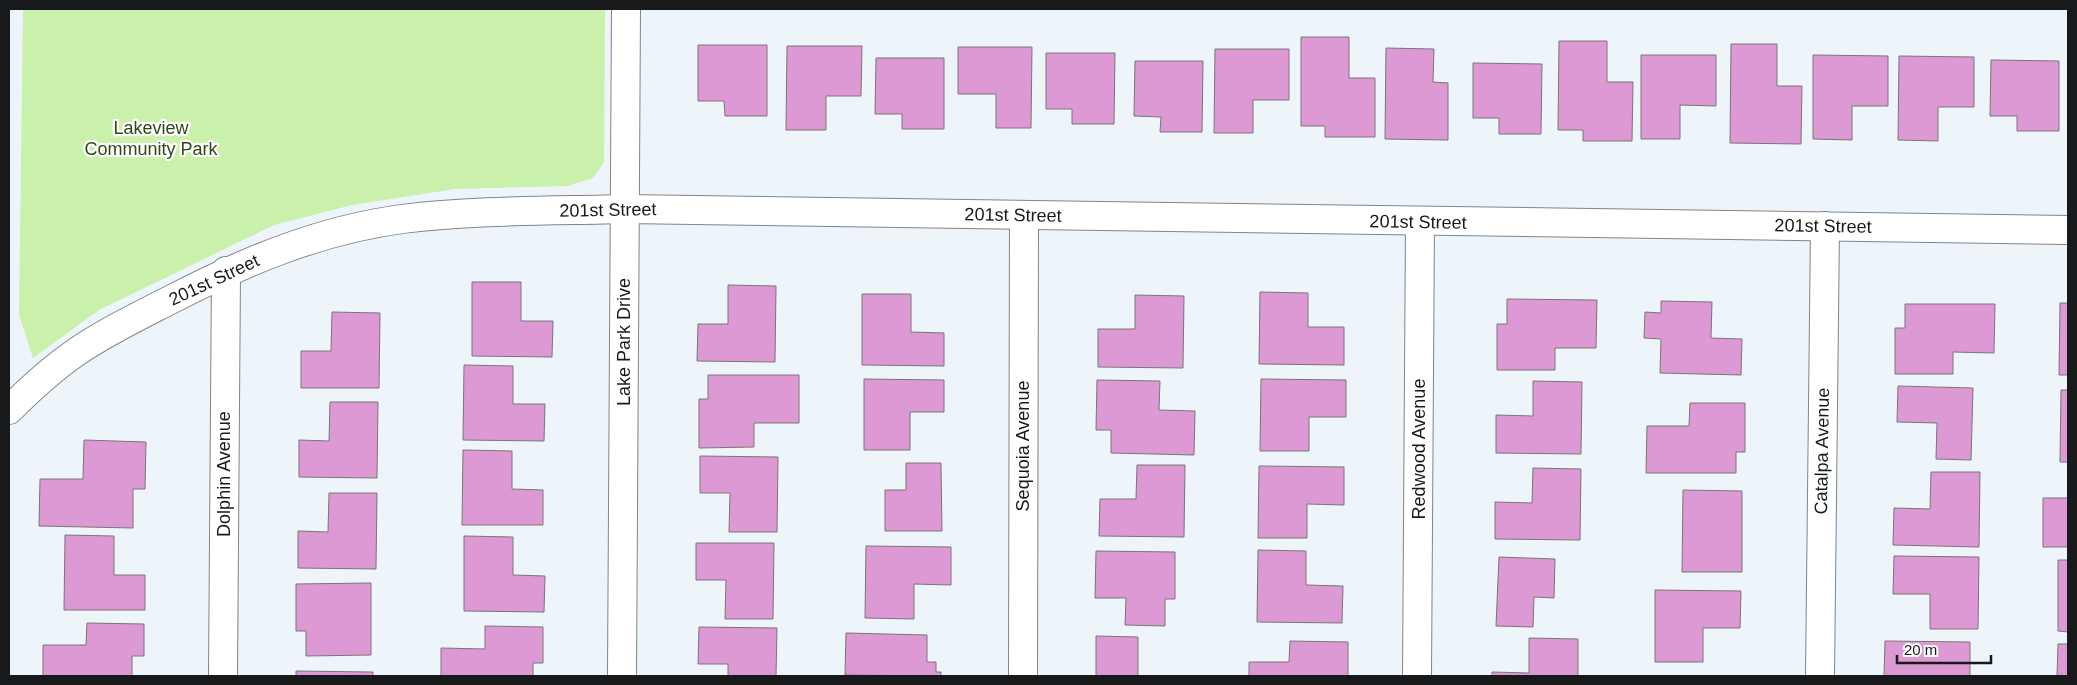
<svg xmlns="http://www.w3.org/2000/svg" width="2077" height="685" font-family="Arial,sans-serif">
<rect width="100%" height="100%" fill="#edf4fa"/>
<polygon fill="#c9f1ab" points="23,9 605,9 604,162 593,178 568,186 455,189 352,205 274,225 99,310 33,358 19,315"/>
<g fill="#dd99d4" stroke="#7a7479">
<polygon points="1301,37 1349,37 1349,78 1375,78 1375,137 1325,137 1325,126 1301,126"/>
<polygon points="1559,41 1607,41 1607,82 1633,82 1632,141 1583,141 1583,130 1558,130"/>
<polygon points="1731,44 1777,44 1777,86 1802,86 1801,144 1730,143"/>
<polygon points="698,45 767,45 767,116 725,116 724,101 698,101"/>
<polygon points="787,46 862,46 861,96 826,96 826,130 786,130"/>
<polygon points="958,47 1032,47 1031,128 996,128 996,94 958,94"/>
<polygon points="1386,48 1434,49 1433,82 1448,83 1448,140 1385,139"/>
<polygon points="1215,49 1289,49 1289,100 1253,100 1253,133 1214,133"/>
<polygon points="1046,53 1115,53 1114,124 1072,124 1072,109 1046,109"/>
<polygon points="1641,55 1716,55 1716,106 1680,105 1680,139 1641,139"/>
<polygon points="1813,55 1888,56 1888,106 1852,106 1852,140 1813,139"/>
<polygon points="1899,56 1974,57 1974,107 1938,107 1938,141 1898,140"/>
<polygon points="876,58 944,58 944,129 902,129 902,114 875,114"/>
<polygon points="1991,60 2059,61 2059,131 2017,131 2017,116 1990,116"/>
<polygon points="1135,61 1203,61 1202,132 1160,132 1161,117 1134,116"/>
<polygon points="1473,63 1542,64 1541,134 1499,134 1499,118 1473,118"/>
<polygon points="472,282 521,282 521,321 553,321 552,357 472,356"/>
<polygon points="728,285 776,286 775,362 697,361 698,324 728,324"/>
<polygon points="1260,292 1308,293 1308,327 1344,327 1344,365 1259,364"/>
<polygon points="862,294 911,294 911,332 944,333 944,366 862,365"/>
<polygon points="1135,295 1184,296 1183,368 1098,367 1098,329 1135,329"/>
<polygon points="1507,299 1597,300 1596,348 1555,348 1555,370 1497,370 1497,324 1507,324"/>
<polygon points="1661,301 1712,302 1711,338 1742,339 1741,375 1660,373 1661,339 1644,338 1645,312 1661,313"/>
<polygon points="2060,303 2068,303 2068,375 2059,375"/>
<polygon points="1905,304 1995,304 1994,353 1953,352 1953,374 1895,374 1895,328 1905,328"/>
<polygon points="332,312 380,313 379,388 301,388 301,351 331,351"/>
<polygon points="464,365 513,366 513,404 545,404 544,441 463,440"/>
<polygon points="708,375 799,375 799,423 754,423 754,447 699,448 699,399 708,399"/>
<polygon points="864,379 944,380 944,412 910,412 910,450 864,450"/>
<polygon points="1261,379 1346,380 1346,417 1309,417 1309,451 1260,451"/>
<polygon points="1097,380 1160,381 1159,410 1195,411 1194,455 1111,453 1111,430 1096,430"/>
<polygon points="1533,381 1582,382 1581,454 1496,453 1496,415 1533,416"/>
<polygon points="1898,386 1973,388 1971,460 1936,459 1937,423 1897,422"/>
<polygon points="2061,390 2068,390 2068,462 2060,462"/>
<polygon points="330,402 378,402 377,478 299,477 299,440 329,441"/>
<polygon points="1690,403 1745,403 1745,452 1736,452 1736,473 1646,473 1647,426 1689,426"/>
<polygon points="84,440 146,442 145,489 133,489 133,528 39,526 40,479 83,479"/>
<polygon points="463,450 512,451 512,489 543,490 543,525 462,525"/>
<polygon points="700,456 778,457 777,532 729,532 730,493 700,493"/>
<polygon points="906,463 941,463 942,531 885,531 885,490 906,490"/>
<polygon points="1137,465 1185,465 1184,537 1099,536 1100,499 1136,499"/>
<polygon points="1259,466 1344,467 1344,505 1307,504 1307,538 1258,538"/>
<polygon points="1533,468 1581,469 1580,540 1495,539 1495,502 1532,503"/>
<polygon points="1931,472 1980,472 1979,547 1893,545 1894,508 1930,509"/>
<polygon points="1683,490 1742,491 1742,572 1682,572"/>
<polygon points="329,493 377,493 376,569 298,568 298,531 328,532"/>
<rect x="2043" y="498" width="25" height="49"/>
<polygon points="65,535 114,536 114,575 145,575 145,610 64,610"/>
<polygon points="464,536 513,537 513,575 545,576 544,612 464,611"/>
<polygon points="696,543 774,543 773,619 725,619 726,580 696,580"/>
<polygon points="866,546 951,547 951,585 914,584 914,619 865,618"/>
<polygon points="1258,550 1306,551 1306,585 1343,586 1342,623 1257,622"/>
<polygon points="1096,551 1175,552 1175,599 1165,599 1165,626 1125,625 1126,598 1095,598"/>
<polygon points="1894,556 1979,557 1978,629 1930,629 1930,594 1893,594"/>
<polygon points="1499,557 1555,559 1554,598 1534,597 1533,627 1496,626"/>
<polygon points="2058,560 2068,560 2068,632 2058,631"/>
<polygon points="371,583 371,655 306,656 306,631 296,631 296,584"/>
<polygon points="1655,590 1741,591 1740,628 1703,628 1703,662 1655,662"/>
<polygon points="87,623 144,624 144,656 132,656 132,676 43,676 43,645 86,645"/>
<polygon points="485,626 543,627 543,663 533,663 533,676 441,676 441,648 485,649"/>
<polygon points="699,627 777,628 776,676 728,676 728,664 698,664"/>
<polygon points="846,633 927,635 927,662 936,662 936,672 941,672 941,676 845,675"/>
<polygon points="1096,636 1138,637 1138,676 1096,676"/>
<polygon points="1529,638 1578,639 1578,676 1492,676 1492,672 1529,673"/>
<polygon points="1290,641 1348,642 1348,676 1249,676 1249,662 1289,662"/>
<polygon points="1885,641 1970,642 1970,676 1884,676"/>
<polygon points="2058,644 2068,644 2068,676 2057,676"/>
<polygon points="296,671 373,672 373,676 296,676"/>
</g>
<g fill="none" stroke-linecap="round" stroke-linejoin="round">
<g stroke="#7f858a" stroke-width="30">
<g id="street">
<path d="M9,410C28,391 52,369 75,353C105,332 141,315 174,298C246,261 320,230 402,219C475,210 550,211 625,209L2068,230"/>
<polyline points="223,676 226,271"/>
<polyline points="622,676 626,9"/>
<polyline points="1023,676 1024,216"/>
<polyline points="1417,676 1420,222"/>
<polyline points="1820,676 1825,226"/>
</g>
</g>
<use href="#street" stroke="#fff" stroke-width="28"/>
</g>
<g text-anchor="middle" stroke-width="4.5" stroke-linejoin="round" paint-order="stroke">
<g font-size="18" fill="#2e4813" stroke="#fff">
<text x="151" y="134">Lakeview<tspan x="151" dy="21">Community Park</tspan></text>
</g>
<g font-size="18" fill="#17191b" stroke="#fff">
<text transform="translate(608 210) rotate(-1)" y="6">201st Street</text>
<text transform="translate(1013 215) rotate(1)" y="6">201st Street</text>
<text transform="translate(1418 222) rotate(1)" y="6">201st Street</text>
<text transform="translate(1823 226) rotate(1)" y="6">201st Street</text>
<text transform="translate(214 280) rotate(-25)" y="6">201st Street</text>
<text transform="translate(624 342) rotate(-90)" y="6">Lake Park Drive</text>
<text transform="translate(1023 446) rotate(-90)" y="6">Sequoia Avenue</text>
<text transform="translate(1419 449) rotate(-90)" y="6">Redwood Avenue</text>
<text transform="translate(1822 451) rotate(-89)" y="6">Catalpa Avenue</text>
<text transform="translate(224 474) rotate(-90)" y="6">Dolphin Avenue</text>
</g>
</g>
<rect width="2077" height="685" fill="none" stroke="#17191b" stroke-width="20"/>
<path d="M1897 655v8h94v-8" fill="none" stroke="#17191b" stroke-width="2.5"/>
<text x="1904" y="655" font-size="15" fill="#17191b" stroke="#ffffff" stroke-width="4" paint-order="stroke">20 m</text>
</svg>
